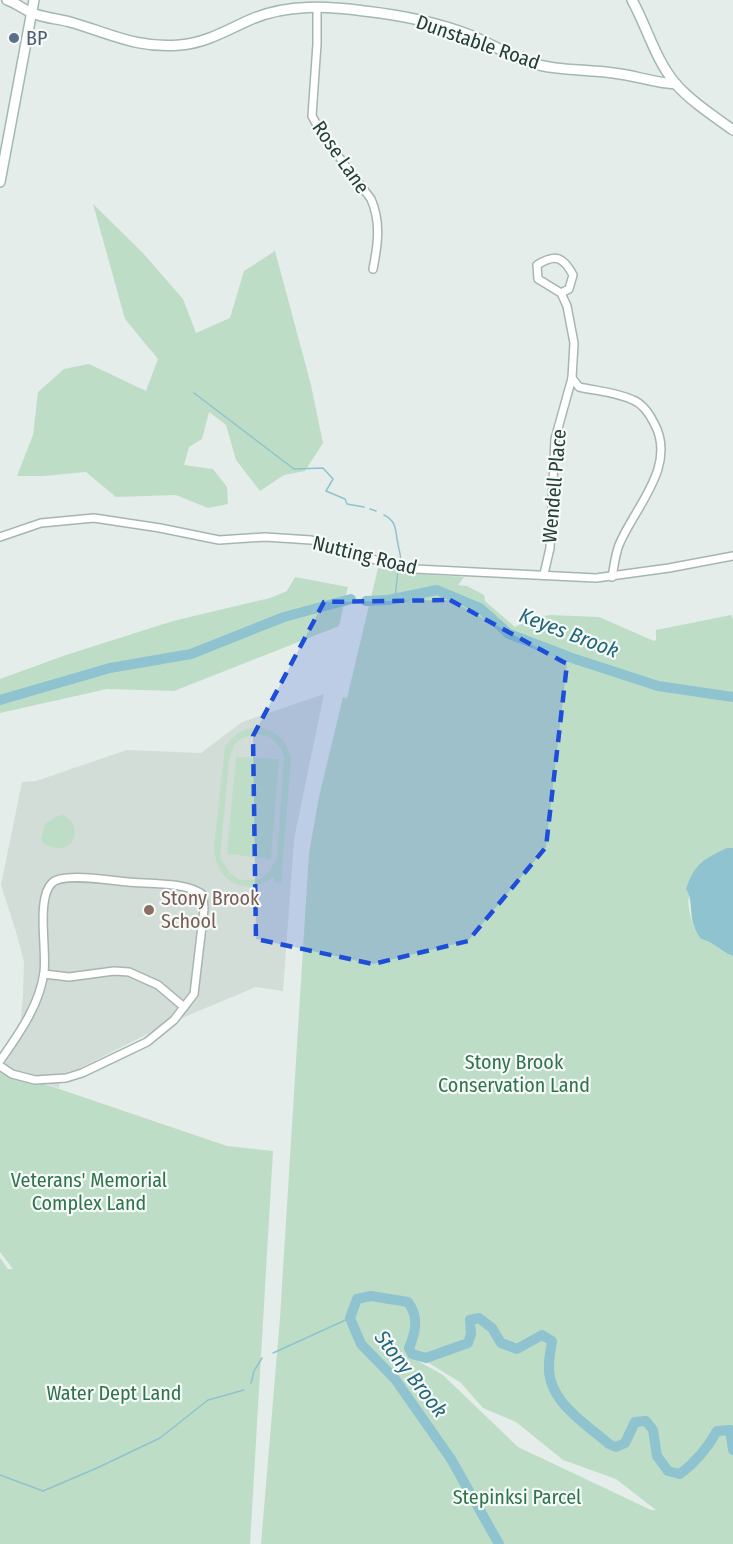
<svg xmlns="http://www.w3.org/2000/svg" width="733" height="1544" font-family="'Fira Sans Condensed',sans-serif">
<rect width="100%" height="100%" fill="#e4ede9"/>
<polygon fill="#d2ddd8" points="324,694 294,839 283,991 256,987 165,1025 78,1069 60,1074 59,1088 9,1072 0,1066 20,1030 23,995 24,962 17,935 1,885 22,782 36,781 127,750 201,753 242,722"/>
<g fill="#beddc7" fill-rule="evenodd">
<polygon points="93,204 142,252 183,299 196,333 230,318 244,271 275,251 311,385 323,443 305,471 284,475 260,491 236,460 226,425 209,412 202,439 189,447 184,465 213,469 227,487 228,504 208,508 176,495 116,497 86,472 44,476 17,476 33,435 38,392 64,369 89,364 146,391 158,359 125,319"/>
<path d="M378,568L415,574L464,577L458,585L467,586L484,595L485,601L515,627L535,618L550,615L599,617L654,641L656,640V630L731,615L733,619V848H727C719,858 695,883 690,893C685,906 693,928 701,939C713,941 721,952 733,956V1544H261L280,1318L309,853L319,797L343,697L347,698ZM418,1361H426L461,1383L483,1408L516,1422L563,1460L616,1479L656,1510H651L518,1447L443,1375Z"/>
<polygon points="295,577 348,587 339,626 174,691 107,689 0,713 0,679 66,655 173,621 270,598 287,591"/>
<path d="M256,727C276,730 288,740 291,760L281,884L274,882V877C244,899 214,880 214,845L225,747C233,735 242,729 256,727ZM259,734C273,738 280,743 284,757L277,858L268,873L260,879L240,880L230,873L220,857L229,760L234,745L239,740L250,735Z"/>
<polygon points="236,757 279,759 271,859 227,854"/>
<path d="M63,815C80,822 79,849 58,848C54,848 48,845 44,844L41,839L45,824L57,816Z"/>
<polygon points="0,1066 9,1072 227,1146 273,1151 250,1544 0,1544 0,1258 8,1269 13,1269 0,1252"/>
</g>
<path fill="#8fc3cf" d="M727,848H733V956C721,952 713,941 701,939C686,919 695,902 686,889C695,863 704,859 727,848Z"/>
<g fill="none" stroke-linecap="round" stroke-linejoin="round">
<g stroke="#8fc3cf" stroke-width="1.5">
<polyline points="194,393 294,469 323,468 333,479 326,491 345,499 347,504 364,507"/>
<polyline points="370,509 376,511"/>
<path d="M384,515C398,522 395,532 398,544C399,552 402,556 400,563"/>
<polyline points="395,599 398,570"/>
<polyline points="273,1353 350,1318"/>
<polyline points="251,1383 254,1371 262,1358"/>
<polyline points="0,1475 43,1491 97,1468 160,1438 208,1400 244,1390"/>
</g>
<g stroke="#8fc3cf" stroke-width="10">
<polyline points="366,601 388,600 437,590 480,608 509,634 572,658 658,686 733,697"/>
<polyline points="0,700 110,668 191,654 284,617 351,599"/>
<path d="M499,1544L451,1459L395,1379L361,1344L350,1318L357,1299L371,1296L408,1302C419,1317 416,1331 409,1348L412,1354L426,1358L468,1343L471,1334L470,1320L479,1318L492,1328L501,1343L517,1349L542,1335L552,1341C551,1349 549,1357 549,1365C547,1401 585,1423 609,1444L616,1447L625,1443L635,1422L646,1421L653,1430L657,1456L668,1471L680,1474C696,1462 707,1449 717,1431L730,1430L733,1450"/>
</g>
<g stroke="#a7b5b0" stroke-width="10">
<g id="street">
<path d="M317,7V44L312,116L323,136L371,199C381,222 378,244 373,269"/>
<path d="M572,378L579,387C597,391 616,392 633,400C643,404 649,413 654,423C678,466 634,508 619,545C615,555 614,567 612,577"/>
<polyline points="0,537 41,523 94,518 160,528 219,540 265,537 311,540 395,566 415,569 596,578 669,568 733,556"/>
<path d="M544,574L550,548L555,439L572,378L574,343L567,306L561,293L538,279L537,265C555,254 563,256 573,275L569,289L561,293"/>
<polyline points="44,974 69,977 114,971 129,972 158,985 184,1007"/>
<path d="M0,1061C18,1035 40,1005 44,972C47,950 36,898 52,883C63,872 112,881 128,882C149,884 187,882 203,895L204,909L194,994L174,1020L147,1042L82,1073L66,1078L35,1080L12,1074L0,1066"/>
</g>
</g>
<g stroke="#a3b8b1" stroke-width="12">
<g id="secondary">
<path d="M7,0C17,3 25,11 35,14C46,18 59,19 70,22C109,33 137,49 180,45C207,43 228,29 252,19C287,4 327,6 364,11C400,15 436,22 470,35C490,43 508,55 528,62C555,71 585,69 613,73C634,75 654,83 676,84"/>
<path d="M632,0C647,27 655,59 675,83C689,100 715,117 733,130"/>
<polyline points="0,182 34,0"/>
</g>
</g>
<use href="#street" stroke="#fff" stroke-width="7"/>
<use href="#secondary" stroke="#fff" stroke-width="9"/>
</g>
<path fill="#1d4ed8" fill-opacity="0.2" stroke="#1d4ed8" stroke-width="4.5" stroke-dasharray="12 8" stroke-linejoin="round" d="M450,600L567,664L546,847L468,941L373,964L256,939L253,736L324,602Z"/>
<circle fill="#5c6f8a" stroke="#f5f9f7" stroke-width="2" cx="14" cy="38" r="6"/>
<circle fill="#8d6e63" stroke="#f5f9f7" stroke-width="2" cx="149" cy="910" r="6"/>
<g text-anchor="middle" stroke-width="4.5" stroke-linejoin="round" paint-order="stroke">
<g font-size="20" fill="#4e5e75" stroke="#f5f9f7" text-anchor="start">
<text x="26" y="45">BP</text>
</g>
<g font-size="20" fill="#243e38" stroke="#f5f9f7">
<text transform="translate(478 42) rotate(19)" y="7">Dunstable Road</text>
<text transform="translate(341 157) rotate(55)" y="7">Rose Lane</text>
<text transform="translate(554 486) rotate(-85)" y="7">Wendell Place</text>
<text transform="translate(365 555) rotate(14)" y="7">Nutting Road</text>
</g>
<g font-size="20" fill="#785e54" stroke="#f5f9f7" text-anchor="start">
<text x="161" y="905">Stony Brook<tspan x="161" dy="23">School</tspan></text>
</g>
<g font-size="20" fill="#30734c" stroke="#f5f9f7">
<text x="514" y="1069">Stony Brook<tspan x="514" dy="23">Conservation Land</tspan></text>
<text x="89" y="1187">Veterans' Memorial<tspan x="89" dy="23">Complex Land</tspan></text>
<text x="114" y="1400">Water Dept Land</text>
<text x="517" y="1504">Stepinksi Parcel</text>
</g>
<g font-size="21" font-style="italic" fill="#216777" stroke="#f5f9f7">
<text transform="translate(569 633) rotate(21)" y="7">Keyes Brook</text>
<text transform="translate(411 1374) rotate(52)" y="7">Stony Brook</text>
</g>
</g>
</svg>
